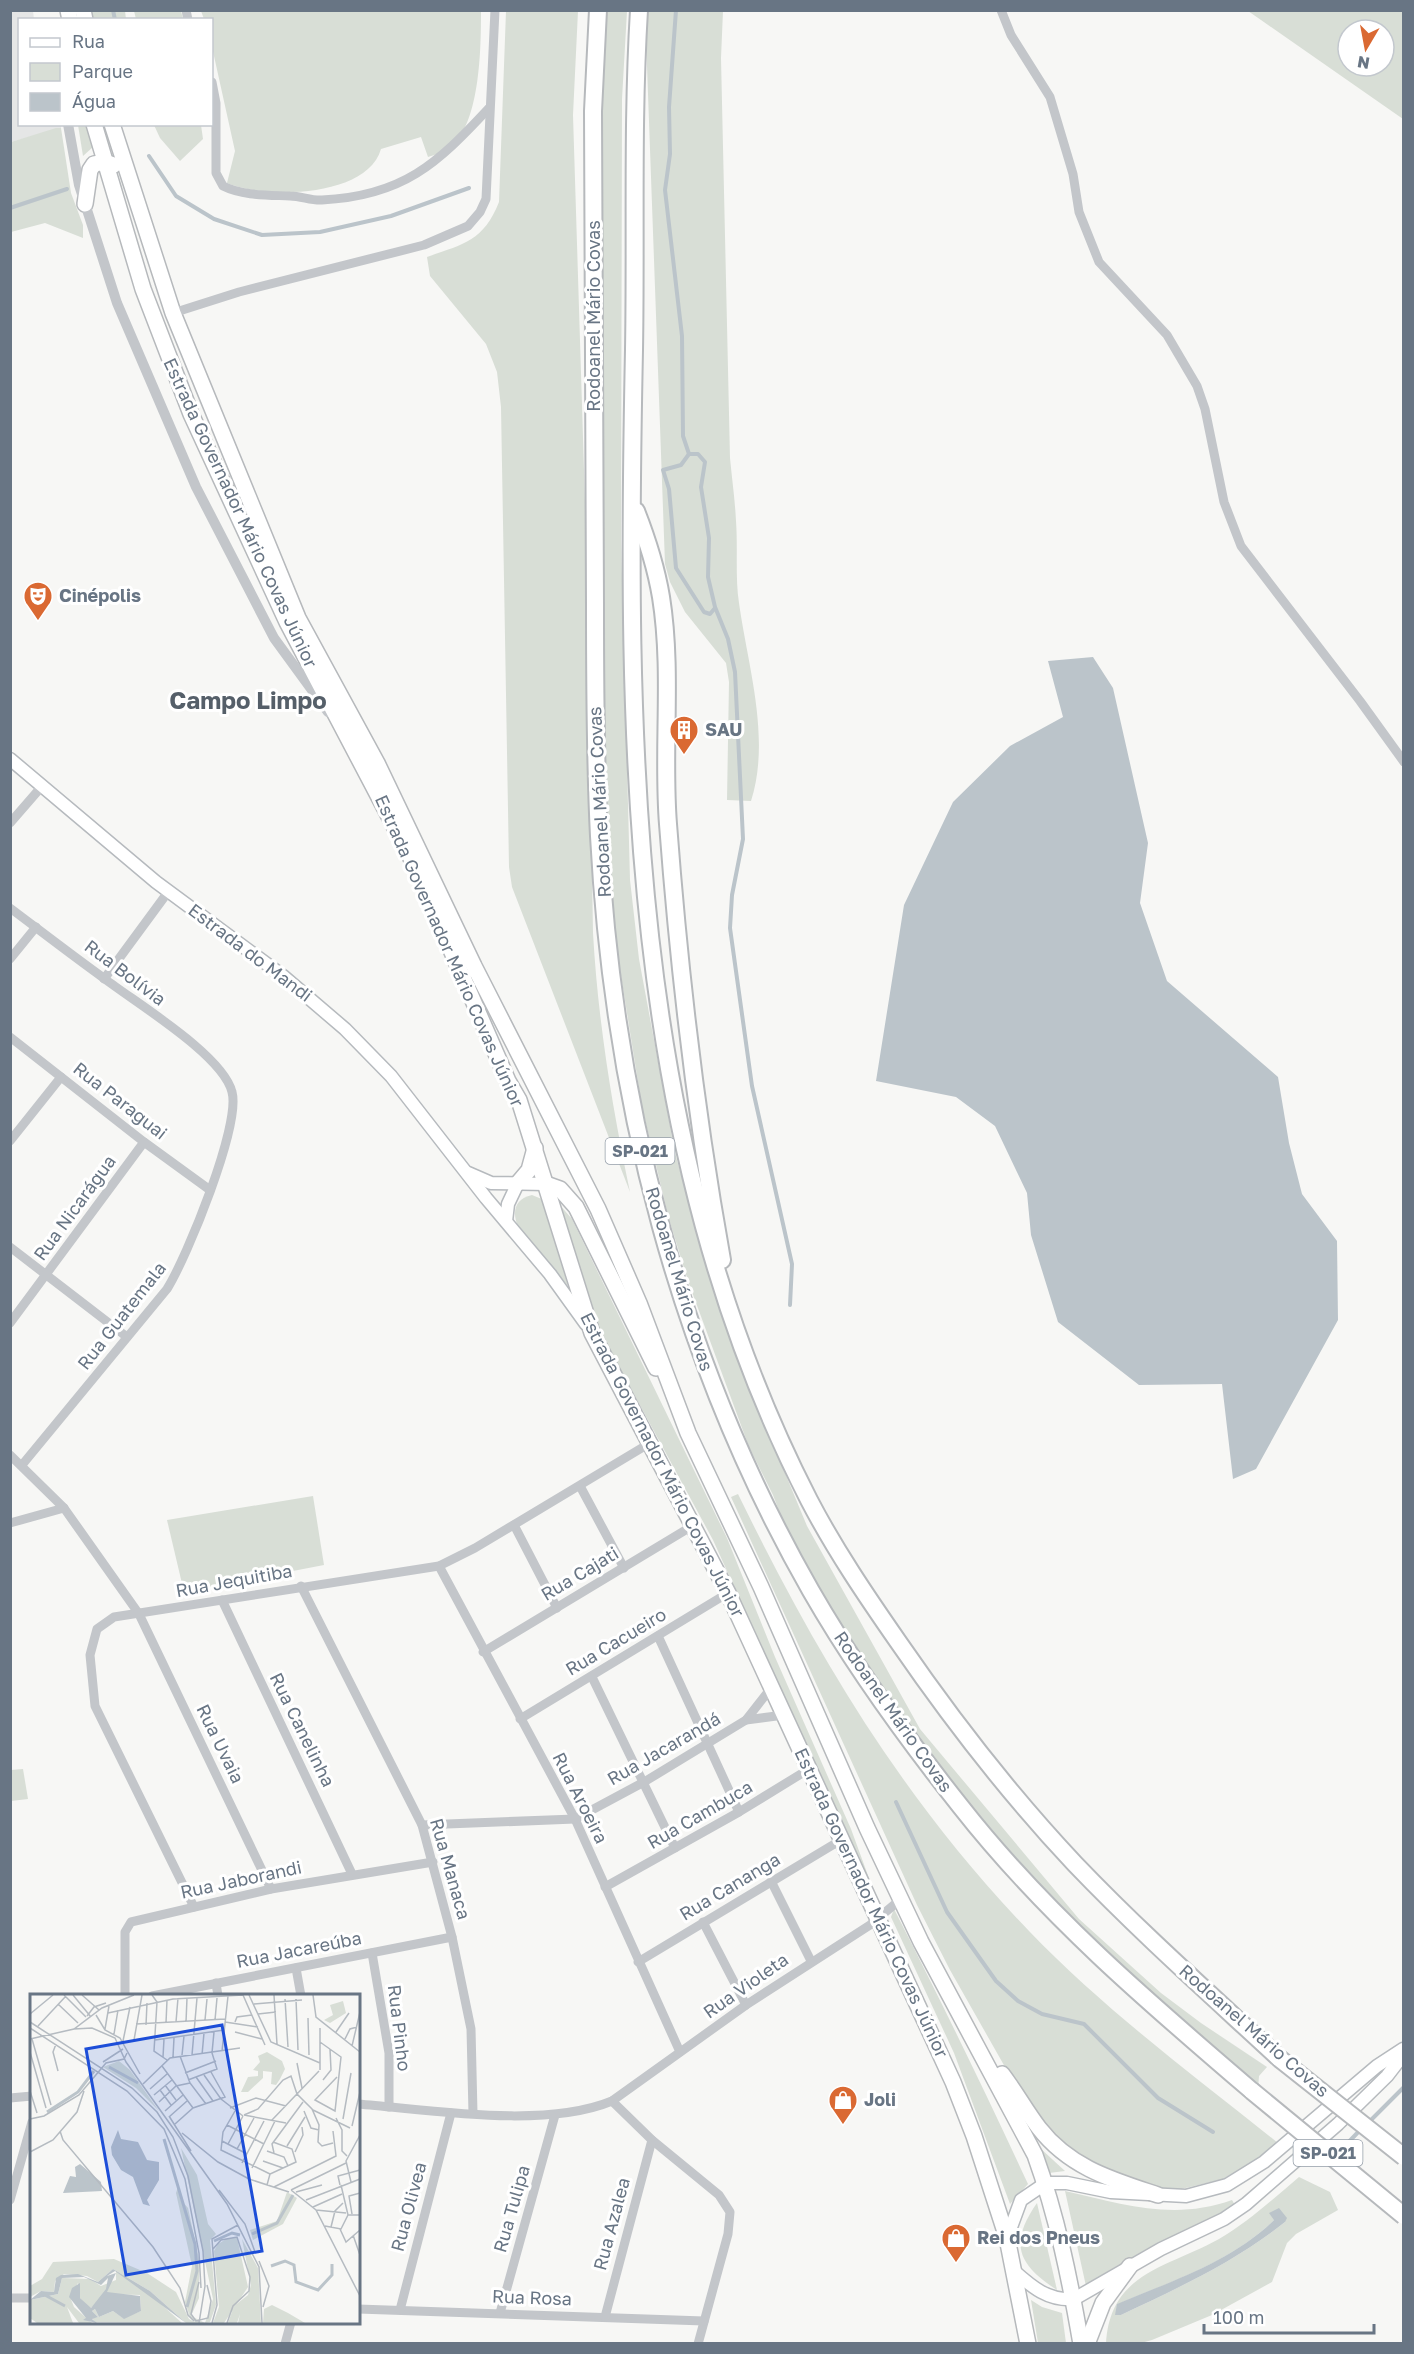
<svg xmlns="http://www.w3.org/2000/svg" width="1414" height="2354" font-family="'Golos Text',sans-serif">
<rect width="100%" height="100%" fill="#f7f7f5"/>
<polygon fill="#e5e6e6" points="11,11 33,11 34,19 20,20 20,124 61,125 61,128 11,142"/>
<g fill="#d8ded6" fill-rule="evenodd">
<polygon points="90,11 125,11 126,19 92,19"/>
<polygon points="134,11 181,11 183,19 136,19"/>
<path d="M201,11H481C481,46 481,130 446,150C441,153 434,155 428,157L421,137L381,149C367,198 265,199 227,183L235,151L212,47V20L204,19Z"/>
<path d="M506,11H578L573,115L587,566L593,933C598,1021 612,1106 630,1192L512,887L509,867L501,407L497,372L486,344L430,276L427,257C463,244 483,242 499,202Z"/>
<polygon points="603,11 627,11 622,99 621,540 630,880 639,959 675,1153 713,1289 741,1367 807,1526 920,1729 1079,1919 1161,1993 1201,2023 1267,2067 1259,2076 1258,2089 1102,1965 924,1765 794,1550 773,1495 749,1447 688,1281 669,1219 642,1107 619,963 609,872 603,753 598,132"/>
<path d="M645,11H723L721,58L730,458C732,479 735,500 736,521C738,548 735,577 739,603C748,667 771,738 751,801L727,800L729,682L726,663L685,612L670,582L665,564Z"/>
<path d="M1248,11H1403V119L1261,20ZM1348,30H1384V66H1348Z"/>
<polygon points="78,125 87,125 93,147 83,156"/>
<polygon points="154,125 201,125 203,139 180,161 160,138"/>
<polygon points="56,128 61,128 71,193 83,225 83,238 45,223 11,232 11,142"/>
<path d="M532,1195L544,1200L568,1286L518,1227C512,1212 514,1199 532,1195Z"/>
<polygon points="559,1204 572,1219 727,1538 775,1657 851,1829 881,1911 713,1540 591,1315"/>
<path d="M738,1494C817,1656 903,1800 1029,1931C1105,2010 1193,2075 1278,2143L1263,2156L1223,2179L1173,2191L1127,2185L1060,2145L1005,2067L950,1970L917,1905L731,1497Z"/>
<polygon points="313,1496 324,1565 184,1592 167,1520"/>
<polygon points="23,1769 28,1799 11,1801 11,1770"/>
<path d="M894,1909C940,1999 985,2091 1028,2184L1010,2204L954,2053L891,1917Z"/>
<polygon points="1040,2148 1065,2171 1049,2173"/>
<path d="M1299,2177L1330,2192L1338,2210L1296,2234L1287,2243L1272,2282L1212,2315L1152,2340L1141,2343L1106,2344C1110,2272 1167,2268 1219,2239C1248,2222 1273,2199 1299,2177ZM1274,2220L1285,2222C1235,2262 1178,2288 1121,2315L1118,2304C1172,2281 1231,2262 1274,2220Z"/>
<path d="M1065,2191C1122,2204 1174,2221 1232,2200L1235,2205L1231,2210L1086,2286Z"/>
<path d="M1037,2203L1057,2290C1017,2264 1009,2243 1037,2203Z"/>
<polygon points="1031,2300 1042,2307 1062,2313 1066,2343 1038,2343"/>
</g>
<g fill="#bbc4ca">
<polygon points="1093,657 1113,688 1148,843 1140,903 1167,981 1278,1077 1289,1143 1302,1194 1337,1241 1338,1320 1256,1469 1233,1479 1222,1384 1139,1385 1058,1322 1031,1235 1027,1193 995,1126 956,1097 876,1081 904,905 953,802 1010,746 1063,717 1048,661"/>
<path d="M1279,2208L1287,2218L1285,2222C1235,2262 1178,2288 1121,2315H1115L1117,2304C1171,2281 1231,2262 1274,2220L1269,2213Z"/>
</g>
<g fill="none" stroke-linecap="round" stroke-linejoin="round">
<g stroke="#bbc4ca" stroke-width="4">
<polyline points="113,10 115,20"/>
<polyline points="676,10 669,107 670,154 665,190 682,336 683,436 689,454 698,454 705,462 701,487 709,538 708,577 715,607 728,639 735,672 743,839 732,895 730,928 752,1086 792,1264 790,1305"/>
<polyline points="149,156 176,196 214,219 262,235 320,232 391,216 469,188"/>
<polyline points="10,208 67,189"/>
<polyline points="689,454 681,465 663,470 669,489 676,568 704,612 710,614 715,608"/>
<polyline points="896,1802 947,1912 996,1981 1018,2001 1042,2014 1084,2024 1158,2098 1213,2132"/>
<polyline points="1368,2123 1404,2087"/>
<polyline points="1342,2149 1362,2128"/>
</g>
<g stroke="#b6babe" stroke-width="15">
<g id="secondary">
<polyline points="10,759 156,882 283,976 345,1029 391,1076 486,1198 550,1274 586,1324"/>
<polyline points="468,1173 491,1183 546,1184"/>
<polyline points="506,1221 508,1204 518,1183"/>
<polyline points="1007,2238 1021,2200 1046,2183 1067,2183 1111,2192 1186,2196 1227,2185 1264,2162 1377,2066 1403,2049"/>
<path d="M1014,2271C1032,2287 1048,2301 1074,2299L1161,2249L1224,2219L1246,2204L1338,2124L1387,2076L1404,2054"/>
</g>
</g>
<g stroke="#b6b9bc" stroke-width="18">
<g id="trunk">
<polyline points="68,10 70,20"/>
<polyline points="83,10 85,20"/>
<polyline points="94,124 143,289 191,414 287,622 412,860 508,1081 519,1100 592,1333 728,1593 953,2082 974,2136 1007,2238 1028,2344"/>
<path d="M112,124L173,313L298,618L377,763L474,966L598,1209L639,1303L688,1433L761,1587L867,1828L921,1942L1035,2155C1057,2216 1070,2280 1081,2344"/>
<polyline points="85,204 90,170 94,164 105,162 114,165"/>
<polyline points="518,1183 529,1170 535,1148"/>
<polyline points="546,1184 560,1189 576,1207 656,1368"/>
<path d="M1002,2074C1015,2091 1026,2111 1039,2128C1070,2168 1113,2180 1158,2195"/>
<polyline points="1087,2344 1103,2303 1130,2266"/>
</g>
</g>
<g stroke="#b6b9bc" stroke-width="20">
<g id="motorway">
<path d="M598,10L593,111C595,276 593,440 595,605C595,682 595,759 599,836C613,1100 679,1360 811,1591C854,1666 907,1739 961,1807C1045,1914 1149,2003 1252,2091"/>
<path d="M639,10C632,124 636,236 634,350C626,738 627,1146 809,1500C835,1550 867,1597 899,1643C952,1720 1011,1796 1075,1864C1140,1932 1211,1995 1280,2059"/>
<path d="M636,511C647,539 656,567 661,597C673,672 662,749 668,824C679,970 696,1116 722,1260"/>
</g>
</g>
<g stroke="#c3c6ca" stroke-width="9">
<polyline points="186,10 188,20"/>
<polyline points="1001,10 1011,35 1050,97 1073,174 1079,212 1099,262 1167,335 1197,386 1205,409 1224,502 1241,546 1360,701 1404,762"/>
<path d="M212,82L216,103V173L223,186C243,196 268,195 290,196C301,196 312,201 322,200C403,196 437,164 489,108"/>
<polyline points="173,313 239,292 424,245 468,226 480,212 486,199 495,10"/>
<polyline points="10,823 43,785"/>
<path d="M10,908C42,932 73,956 105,979C136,1003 223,1055 232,1092C241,1125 187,1257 167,1289L22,1465"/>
<polyline points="10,959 36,927"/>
<polyline points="104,979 168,892"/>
<polyline points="10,1037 144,1142 210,1190"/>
<polyline points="10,1141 61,1077"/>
<polyline points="10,1247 127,1337"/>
<polyline points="10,1323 144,1142"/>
<polyline points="10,1455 64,1508 139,1614 271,1889"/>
<polyline points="580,1486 624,1568"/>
<polyline points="10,1523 64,1508"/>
<polyline points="514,1525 557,1608"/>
<polyline points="439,1566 575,1819 680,2052"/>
<polyline points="301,1586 422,1825 452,1937 471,2029 473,2113"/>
<polyline points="222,1600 352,1874"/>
<polyline points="658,1636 739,1812"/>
<polyline points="483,1652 694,1525"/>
<polyline points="592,1677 675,1848"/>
<polyline points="520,1719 728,1593"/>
<polyline points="746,1720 784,1715"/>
<polyline points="422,1825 575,1819 644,1782 746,1720 771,1688"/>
<polyline points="771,1881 811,1961"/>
<polyline points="605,1887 739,1812 809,1769"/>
<polyline points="194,1907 95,1706 90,1655 97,1629 114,1617 439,1566 475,1548 650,1443"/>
<polyline points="703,1922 746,2005"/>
<polyline points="372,1953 389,2053 389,2107"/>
<polyline points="638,1962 841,1840"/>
<polyline points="296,1968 301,1996"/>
<polyline points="216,1983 218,1996"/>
<polyline points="125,1996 125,1932 131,1922 271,1889 433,1862"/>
<polyline points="152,1996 452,1937"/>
<polyline points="10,2098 32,2096"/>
<polyline points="612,2101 652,2140 719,2195 730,2212 728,2234 698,2344"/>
<path d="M358,2104C432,2110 544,2129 612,2101L746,2005L870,1925L901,1899"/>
<polyline points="10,2200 32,2122"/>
<polyline points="10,2298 32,2298"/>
<polyline points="358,2309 704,2321"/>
<polyline points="400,2310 451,2113"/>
<polyline points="500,2313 555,2115"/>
<polyline points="605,2317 652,2140"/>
<polyline points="285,2344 291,2322"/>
</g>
<polyline stroke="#c3c6ca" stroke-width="10" points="68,124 79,185 117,303 196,487 274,638 328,712"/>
<use href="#secondary" stroke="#fff" stroke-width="12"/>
<use href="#trunk" stroke="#fff" stroke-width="15"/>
<use href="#motorway" stroke="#fff" stroke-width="16"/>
<g stroke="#b6b9bc" stroke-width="20" stroke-linecap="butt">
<g id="motorway-bridge">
<polyline points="1280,2059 1404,2157"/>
<polyline points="1252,2091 1404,2216"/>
</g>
</g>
<use href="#motorway-bridge" stroke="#fff" stroke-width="16"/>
</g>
<defs>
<g id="theatre-pin" transform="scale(1.5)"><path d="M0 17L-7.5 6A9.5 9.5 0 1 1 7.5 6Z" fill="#da6932" stroke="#fff"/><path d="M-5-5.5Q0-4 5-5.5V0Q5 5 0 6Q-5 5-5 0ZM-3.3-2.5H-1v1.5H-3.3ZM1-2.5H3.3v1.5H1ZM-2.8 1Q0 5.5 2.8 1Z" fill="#fff"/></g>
<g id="building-pin" transform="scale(1.5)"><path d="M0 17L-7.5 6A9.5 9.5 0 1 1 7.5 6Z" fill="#da6932" stroke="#fff"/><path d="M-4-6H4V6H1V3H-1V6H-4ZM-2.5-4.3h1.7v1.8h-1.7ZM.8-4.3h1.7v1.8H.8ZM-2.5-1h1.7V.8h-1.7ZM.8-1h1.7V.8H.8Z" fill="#fff"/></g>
<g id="shop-pin" transform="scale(1.5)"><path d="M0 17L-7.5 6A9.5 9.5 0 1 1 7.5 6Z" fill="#da6932" stroke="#fff"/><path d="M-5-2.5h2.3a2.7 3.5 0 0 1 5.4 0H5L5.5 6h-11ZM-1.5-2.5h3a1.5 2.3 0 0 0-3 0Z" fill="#fff"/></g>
</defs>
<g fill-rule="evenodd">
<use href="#theatre-pin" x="38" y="596"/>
<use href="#building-pin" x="684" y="730"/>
<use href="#shop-pin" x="843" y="2100"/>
<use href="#shop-pin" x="956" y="2238"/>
</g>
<g text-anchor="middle" stroke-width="6" stroke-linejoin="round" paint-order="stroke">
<g fill="#fff" stroke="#959ea9" stroke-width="1.5">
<rect x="605.5" y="1138" width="69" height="26" rx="4.5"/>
<rect x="1293.5" y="2140" width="69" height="26" rx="4.5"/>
</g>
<g font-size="16" font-weight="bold" fill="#687584">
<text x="640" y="1157">SP-021</text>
<text x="1328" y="2159">SP-021</text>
</g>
<g font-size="18" fill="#687584" stroke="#fff">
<text transform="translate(594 316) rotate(-90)" y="6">Rodoanel Mário Covas</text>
<text transform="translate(240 513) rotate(65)" y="6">Estrada Governador Mário Covas Júnior</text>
<text transform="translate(600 802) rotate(-93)" y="6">Rodoanel Mário Covas</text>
<text transform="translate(449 951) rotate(66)" y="6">Estrada Governador Mário Covas Júnior</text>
<text transform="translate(250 953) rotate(37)" y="6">Estrada do Mandi</text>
<text transform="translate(125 973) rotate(37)" y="6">Rua Bolívia</text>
<text transform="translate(120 1101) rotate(38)" y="6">Rua Paraguai</text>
<text transform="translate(75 1208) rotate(-54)" y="6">Rua Nicarágua</text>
<text transform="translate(679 1279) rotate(73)" y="6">Rodoanel Mário Covas</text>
<text transform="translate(122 1316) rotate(-52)" y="6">Rua Guatemala</text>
<text transform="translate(662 1465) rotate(63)" y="6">Estrada Governador Mário Covas Júnior</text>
<text transform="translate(580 1574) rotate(-31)" y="6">Rua Cajati</text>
<text transform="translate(234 1581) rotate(-10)" y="6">Rua Jequitiba</text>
<text transform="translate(616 1642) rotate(-31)" y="6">Rua Cacueiro</text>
<text transform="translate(893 1712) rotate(55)" y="6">Rodoanel Mário Covas</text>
<text transform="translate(302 1730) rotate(64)" y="6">Rua Canelinha</text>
<text transform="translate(220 1744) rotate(64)" y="6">Rua Uvaia</text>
<text transform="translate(664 1749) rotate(-30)" y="6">Rua Jacarandá</text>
<text transform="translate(580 1798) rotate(63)" y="6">Rua Aroeira</text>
<text transform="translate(700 1815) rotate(-30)" y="6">Rua Cambuca</text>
<text transform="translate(450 1869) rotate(74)" y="6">Rua Manaca</text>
<text transform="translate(241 1880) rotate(-12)" y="6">Rua Jaborandi</text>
<text transform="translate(730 1887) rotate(-31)" y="6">Rua Cananga</text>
<text transform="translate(871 1903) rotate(65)" y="6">Estrada Governador Mário Covas Júnior</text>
<text transform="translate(299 1950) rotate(-11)" y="6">Rua Jacareúba</text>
<text transform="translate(746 1986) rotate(-35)" y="6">Rua Violeta</text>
<text transform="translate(399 2028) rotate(83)" y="6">Rua Pinho</text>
<text transform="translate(1254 2031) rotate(41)" y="6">Rodoanel Mário Covas</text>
<text transform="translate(409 2207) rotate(-75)" y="6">Rua Olivea</text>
<text transform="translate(512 2209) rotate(-74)" y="6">Rua Tulipa</text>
<text transform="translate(612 2224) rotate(-75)" y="6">Rua Azalea</text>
<text transform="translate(532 2298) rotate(2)" y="6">Rua Rosa</text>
</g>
<g font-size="18" font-weight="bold" fill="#687584" stroke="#fff" text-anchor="start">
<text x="59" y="602">Cinépolis</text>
<text x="705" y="736">SAU</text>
<text x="864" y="2106">Joli</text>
<text x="977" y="2244">Rei dos Pneus</text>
</g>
<g font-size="24" font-weight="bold" fill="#555f69" stroke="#fff">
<text x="248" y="709">Campo Limpo</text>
</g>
</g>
<g transform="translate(30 1994)">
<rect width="330" height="330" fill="#f7f7f5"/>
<path d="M313,7L316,19L300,29L294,26L303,21L300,11ZM237,58L252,67L255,75L250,85L246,91L241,90L242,78L233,77V84L218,98H211L218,83L228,82V77L223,76L230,68L228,62ZM89,67L100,76L129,117L106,94L73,73ZM151,154L167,181L178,230L186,240L180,246L186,311L180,328L175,329H156L120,297L83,275L68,288L57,282L34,280L25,287L24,298L11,297L0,303V292L12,285L23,268L84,265L117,279L146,298L159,325L165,328L160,323L155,308L162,272L146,199L148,193L151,206L158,214L169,265V304L161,322L175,329L183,305ZM257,198L267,204L253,230L223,246L220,236L247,227ZM198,244H207L218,293L194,329H183L189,313L184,257L188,250ZM212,245L228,274L231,329H208L210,320L207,329H198L204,312L218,301L221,291ZM86,277L121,301L152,329L65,328L62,324L68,323L62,317L65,315L69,323L83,317L93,324L111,317L110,301L74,300L60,315L50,304L48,289L40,303L44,313L62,329H49L37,313L43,329H7L0,324V306L28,300L32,284L60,285L71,292L86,286ZM242,311L258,319L275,329H233L234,315Z" fill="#d8ded6"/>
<path d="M88,136L91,145L108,148L117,166L129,168V186L117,206L120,212L113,210L103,183L91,176L82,161L81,153ZM50,170L71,188L72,197L33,199L40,182L46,183L45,173ZM83,275L120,297L156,329L85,277L77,282L86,279L77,298L110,302L111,317L94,325L83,317L69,323L65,315L62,317L68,323L62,325L67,329L53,326L56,324L39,303L42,294L50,289V304L61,314L76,295L78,284L71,291L54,283L32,284L28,300L0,306L11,297L24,298L26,284L31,281L48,280L68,288Z" fill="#bbc4ca"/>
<path fill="none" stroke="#bbc4ca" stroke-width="3" d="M79,73L108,89M17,118L48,98L64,77M134,145L165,250L167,277L157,313M222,240L247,229L263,201M184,247L202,239L210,241M241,272L255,267L264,271L266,288L288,296L302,281V270M13,300L35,312"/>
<path fill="none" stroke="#b5bbc1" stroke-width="1.5" d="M34,1L56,23M43,1L61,23M52,1L69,16M122,1L127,8L124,57L137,66M213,1L235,51M219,1L241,48L290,69M244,1L247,50M283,1L286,23L330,58M255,5L258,53M266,5L268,56M28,10L48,29M224,10L272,6M78,19L143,5L213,1M0,20L23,1M228,20L246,18M66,21L75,36L90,44L110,80M57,22L64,13L76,9M278,24L279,61M175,26L177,5M185,26L187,4M0,28L102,94L127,118L143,143L158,182L173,257L175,292L169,329M146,28L148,4M156,28L157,4M195,28L228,33M205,28L207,23L222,21M136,29L137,6M106,30L195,25M116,31L117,9M8,32L36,2M0,34L97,97L134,135L155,185L169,259L171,294M44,35L62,34L85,44L96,68L197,210L229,273L232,329M75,35L79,12M205,38L232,45M306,38L319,19M84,40L88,16M0,45L44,35L72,14L104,1M2,45L21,111M315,45L320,35L327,33M104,46L112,1M125,46L194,36M93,47L100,13M290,48L311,63L305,117L285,106L307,83M26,50L23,58L28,77M322,52L330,18M192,57L198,2M0,58L16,114M152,61L154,42M162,61L167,4M172,61L174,39M150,62L160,89L176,110M133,63L134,45M143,63L144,44M73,68L93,55M267,69L272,94M132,72L163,114M290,76V34M155,79L186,67M174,81L191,105L213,122M166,83L183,107M158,86L187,75L182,59L184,38M293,86L301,76L300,55M113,90L140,64L210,54M135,91L146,106M120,95L137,80M130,96L141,111M0,97L7,119M124,101L142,86M129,108L146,92L160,89M200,114L226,104L256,112M283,116L320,134M135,117L153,101M205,117L193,138L191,156L240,180M274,117L281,134L289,136M214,121L228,115L253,86L261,82L267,100L282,115L289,131L288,148L292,152L303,149M214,121L256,129M139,122L161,157M139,123L157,107M306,124L312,136V157L317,162M0,125L14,122L49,101L76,69L94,65L97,59M313,125L321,79M242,126L289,77M145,130L163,114L195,103L181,78M197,131L234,150M322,132L330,98M30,137L33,146L123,253L150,294L158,321L164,327M152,139L188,168L219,185L259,198M192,147L217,160M198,150L213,122M257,152L275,123M207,155L224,124M237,157L254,163L258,172M0,158L23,146L47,118L54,97M265,158L273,141L272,133M244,159L242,150L273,108M233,167L253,174M212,169L234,127M222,174L245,127M321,188L316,167L330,141M237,191L240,180L266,168L262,155L243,148M310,191L308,182L330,176M311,191L318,221M244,193L306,162L303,137M189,196L215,230L225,258M261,196L316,169M261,196L286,216L330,302M266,198L292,191M276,206L330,185M283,213L312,200M286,216L316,219M322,220L319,202L330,199M295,232L311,235L318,221H330M301,233L305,217L313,209M310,235L316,248L330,236M323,241L330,261M183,255L191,246L207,243L220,283L219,297L203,312L197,329M229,267L239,292L233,313M169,288L161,320L166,327L178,324L181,307L177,291M182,329L187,311L182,245L208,231"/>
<path fill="#1d4ed8" fill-opacity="0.15" stroke="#1d4ed8" stroke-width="3" d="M192,31L232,257L96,281L56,55Z"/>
<rect width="330" height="330" fill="none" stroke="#687584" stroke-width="3"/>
</g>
<rect width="1414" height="2354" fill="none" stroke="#687584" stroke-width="24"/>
<rect x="18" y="18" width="195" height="108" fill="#ffffff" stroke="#c3c8ce" stroke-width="1.5"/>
<rect x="30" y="38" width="30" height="9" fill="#ffffff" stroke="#c3c8ce" stroke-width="1.5"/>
<text x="72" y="48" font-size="18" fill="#687584">Rua</text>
<rect x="30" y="63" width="30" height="18" fill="#d8ded6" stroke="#c3c8ce" stroke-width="1.5"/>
<text x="72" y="78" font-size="18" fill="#687584">Parque</text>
<rect x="30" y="93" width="30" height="18" fill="#bbc4ca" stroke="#c3c8ce" stroke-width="1.5"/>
<text x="72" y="108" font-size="18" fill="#687584">Água</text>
<g transform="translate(1366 48) rotate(190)"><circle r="28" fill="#ffffff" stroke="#c3c8ce" stroke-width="1.5"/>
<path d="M0-4.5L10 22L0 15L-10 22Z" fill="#da6932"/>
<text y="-9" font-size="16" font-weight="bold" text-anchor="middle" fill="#687584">N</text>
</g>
<path d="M1204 2324v9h170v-9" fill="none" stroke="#687584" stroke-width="3"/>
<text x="1213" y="2324" font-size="18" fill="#687584" stroke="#ffffff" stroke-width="4.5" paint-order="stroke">100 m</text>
</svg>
